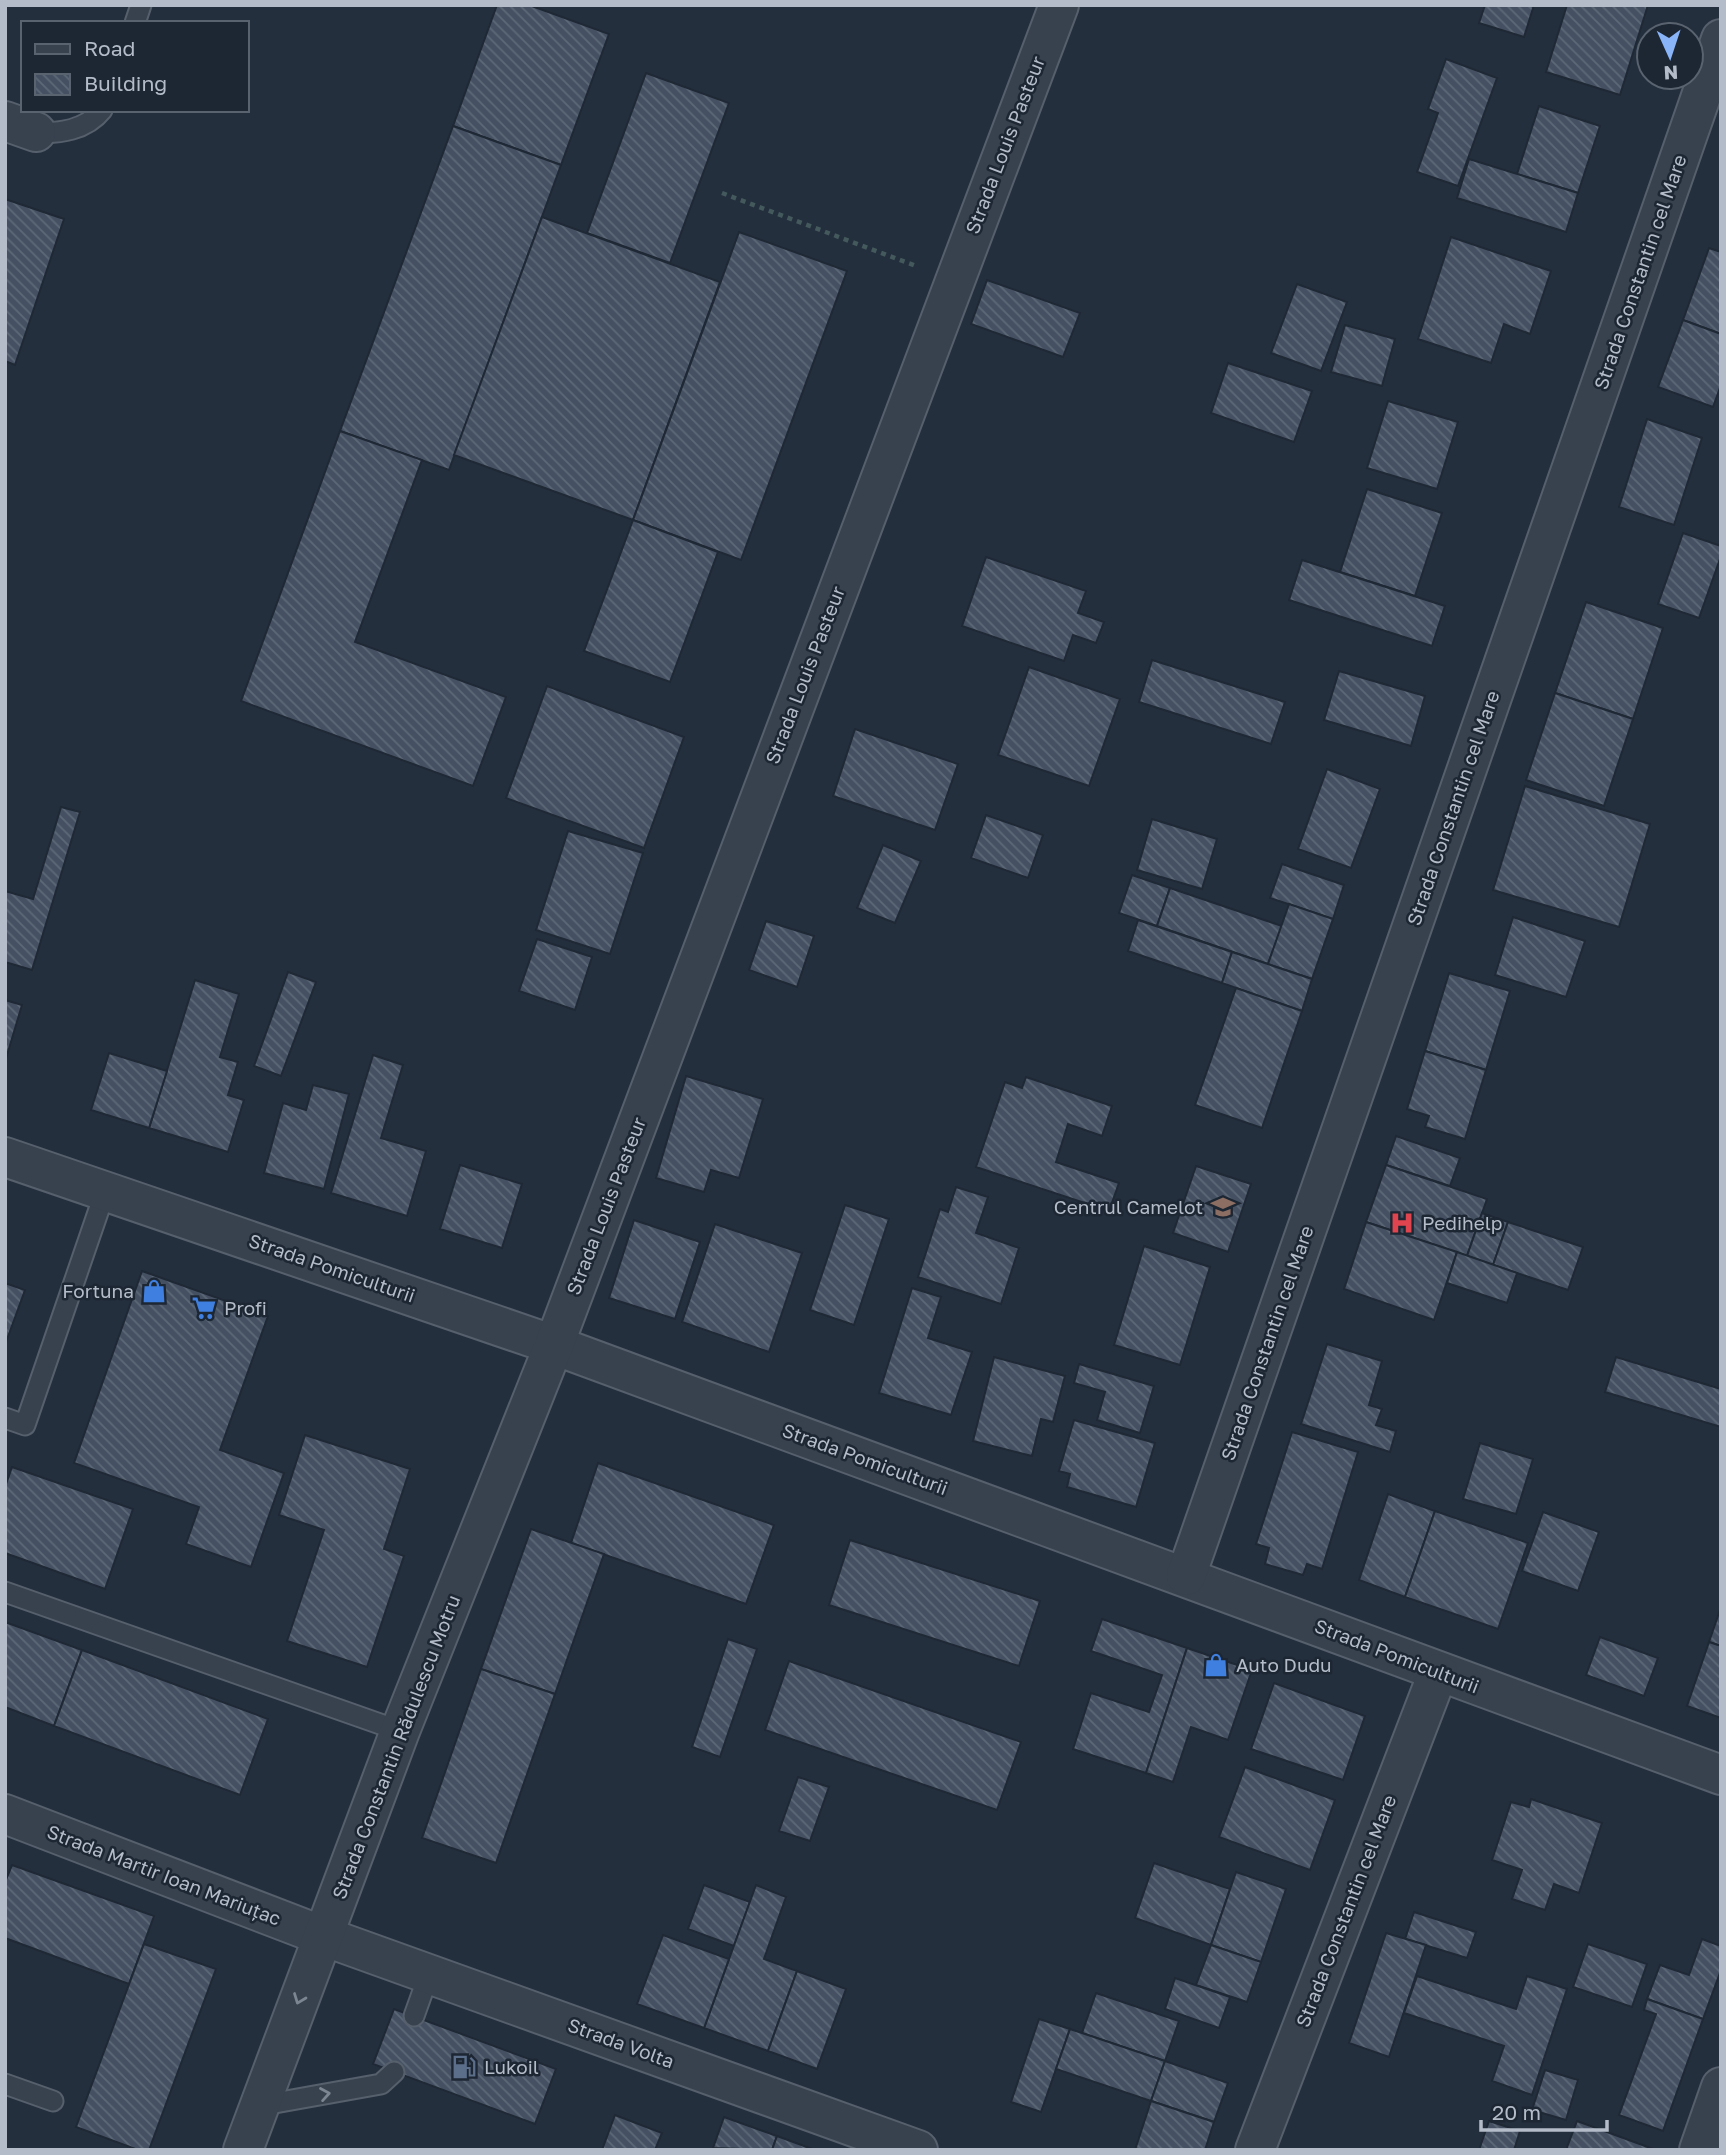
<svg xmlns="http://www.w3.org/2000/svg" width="1726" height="2155" font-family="'Golos Text',sans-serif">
<defs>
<pattern id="building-back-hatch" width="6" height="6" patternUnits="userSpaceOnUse" patternTransform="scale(1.75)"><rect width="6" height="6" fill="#455162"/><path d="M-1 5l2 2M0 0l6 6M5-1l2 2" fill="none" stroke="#5d6877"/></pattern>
</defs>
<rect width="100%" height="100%" fill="#242f3e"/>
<g fill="url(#building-back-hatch)" stroke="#1f2835" stroke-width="2">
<polygon points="497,5 529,5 609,34 561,165 453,126"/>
<polygon points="1485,5 1534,5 1524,37 1479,23"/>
<polygon points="1567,5 1648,5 1620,95 1546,72"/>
<polygon points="1446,59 1497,78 1458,186 1417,172 1438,113 1428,109"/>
<polygon points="646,73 729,103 670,263 587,233"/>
<polygon points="1539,106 1600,126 1578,193 1517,174"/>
<polygon points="453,126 561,165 449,470 340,431"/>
<polygon points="1469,159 1578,193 1566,232 1457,198"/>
<polygon points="5,199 64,219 15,365 5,361"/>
<polygon points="542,217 720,282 633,520 454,455"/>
<polygon points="739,232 847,271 741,560 633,520"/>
<polygon points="1451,237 1551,271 1530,334 1504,324 1491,363 1418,339"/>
<polygon points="1709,248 1721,252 1721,334 1683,320"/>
<polygon points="987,280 1080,313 1063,357 971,324"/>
<polygon points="1297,284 1347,302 1321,371 1271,353"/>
<polygon points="1683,320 1721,334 1721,385 1713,407 1658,387"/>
<polygon points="1345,325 1395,339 1382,386 1331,372"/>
<polygon points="1228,363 1312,391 1294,442 1211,413"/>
<polygon points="1388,401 1458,422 1437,489 1367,468"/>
<polygon points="1647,419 1702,438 1674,525 1619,507"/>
<polygon points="340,431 422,460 355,642 506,697 473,786 241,701"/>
<polygon points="1367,489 1442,513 1415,596 1340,572"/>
<polygon points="633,520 718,552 670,682 584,651"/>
<polygon points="1683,533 1721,546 1721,556 1699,618 1658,604"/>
<polygon points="986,557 1086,591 1078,613 1104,622 1096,643 1073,635 1064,661 962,626"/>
<polygon points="1302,560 1445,606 1432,646 1289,600"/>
<polygon points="1586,602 1663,628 1633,719 1555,693"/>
<polygon points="1152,660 1285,702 1271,744 1139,702"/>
<polygon points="1029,667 1120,699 1089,786 998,755"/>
<polygon points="1339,671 1425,696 1411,746 1324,720"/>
<polygon points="547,686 684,737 644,848 506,798"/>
<polygon points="1555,693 1633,719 1604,806 1526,780"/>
<polygon points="855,729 958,764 935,830 833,796"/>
<polygon points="1327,769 1380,789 1351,868 1298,849"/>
<polygon points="1525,786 1650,824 1619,927 1493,890"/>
<polygon points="61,807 80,812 32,970 5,962 5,891 33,899"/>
<polygon points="986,815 1043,835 1028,878 971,858"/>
<polygon points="1152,819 1217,839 1202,889 1137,870"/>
<polygon points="568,831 643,853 610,954 536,930"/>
<polygon points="883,845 921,861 895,923 857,908"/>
<polygon points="1282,864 1344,885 1333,919 1270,898"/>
<polygon points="1132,875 1170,888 1157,926 1119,913"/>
<polygon points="1170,888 1282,926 1268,964 1157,926"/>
<polygon points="1289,904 1333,919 1312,979 1268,964"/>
<polygon points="1513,917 1585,941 1566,997 1495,975"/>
<polygon points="1138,920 1232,952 1222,983 1128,951"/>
<polygon points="766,921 814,936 797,987 749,970"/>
<polygon points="537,939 592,957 575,1010 519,991"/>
<polygon points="1232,952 1312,979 1302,1011 1222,983"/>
<polygon points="288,972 316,982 281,1076 254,1066"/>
<polygon points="1449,973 1510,991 1486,1070 1425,1051"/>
<polygon points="195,980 239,994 220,1057 238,1062 228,1095 244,1100 228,1152 149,1128"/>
<polygon points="1236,988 1302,1011 1262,1128 1195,1105"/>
<polygon points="5,1000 22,1005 5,1062"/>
<polygon points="1425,1051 1486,1070 1465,1139 1425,1127 1429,1116 1407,1109"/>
<polygon points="109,1053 167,1071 149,1128 91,1110"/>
<polygon points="373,1055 403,1065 381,1138 426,1151 407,1216 331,1193"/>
<polygon points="686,1076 763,1099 739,1178 711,1170 704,1192 656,1178"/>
<polygon points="1026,1077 1112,1106 1102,1136 1068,1124 1056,1162 1119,1183 1109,1211 976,1167 1005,1082 1022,1088"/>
<polygon points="313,1085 349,1094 324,1189 264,1173 283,1103 306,1110"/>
<polygon points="1396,1136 1460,1158 1450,1186 1386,1165"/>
<polygon points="460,1165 522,1184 502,1248 440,1229"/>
<polygon points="1386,1165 1487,1199 1467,1256 1366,1222"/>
<polygon points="1196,1166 1251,1184 1228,1252 1173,1233"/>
<polygon points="956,1187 988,1197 976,1233 1019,1248 1001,1304 918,1277 940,1209 948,1212"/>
<polygon points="845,1205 889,1219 854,1325 810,1310"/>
<polygon points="1482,1213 1508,1222 1493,1265 1467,1256"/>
<polygon points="634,1220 700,1242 675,1319 609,1298"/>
<polygon points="1366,1222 1457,1252 1434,1320 1344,1289"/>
<polygon points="1508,1222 1583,1247 1568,1290 1493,1265"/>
<polygon points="715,1224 802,1253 769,1352 682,1322"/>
<polygon points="1144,1246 1210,1267 1180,1365 1114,1345"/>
<polygon points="1457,1252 1517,1273 1507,1303 1447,1283"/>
<polygon points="142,1271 268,1316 220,1450 284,1473 251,1567 186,1544 199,1507 74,1463"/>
<polygon points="5,1283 25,1290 5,1345"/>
<polygon points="912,1288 941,1297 928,1338 972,1352 951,1415 879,1393"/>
<polygon points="1327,1344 1382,1361 1369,1405 1382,1409 1376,1425 1396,1431 1390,1452 1301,1424"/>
<polygon points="994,1357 1065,1376 1053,1422 1041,1419 1032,1456 973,1441"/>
<polygon points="1616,1357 1721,1389 1721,1427 1605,1392"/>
<polygon points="1079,1364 1154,1386 1140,1433 1097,1420 1105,1392 1074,1383"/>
<polygon points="1074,1420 1155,1443 1136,1507 1067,1487 1070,1474 1059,1471"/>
<polygon points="1292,1432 1358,1452 1322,1569 1307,1564 1303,1575 1265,1564 1269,1548 1256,1544"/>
<polygon points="305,1435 410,1469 384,1549 404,1556 367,1667 287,1641 324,1530 279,1515"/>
<polygon points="1480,1443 1533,1459 1516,1514 1463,1499"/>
<polygon points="598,1463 774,1525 746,1604 571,1543"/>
<polygon points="12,1467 133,1509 105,1589 5,1553 5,1487"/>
<polygon points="1388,1494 1435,1511 1405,1597 1359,1580"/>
<polygon points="1435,1511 1528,1543 1498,1629 1405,1597"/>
<polygon points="1543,1512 1599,1532 1578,1591 1522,1571"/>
<polygon points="531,1529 604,1554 555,1694 481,1669"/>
<polygon points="850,1540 1040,1601 1019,1666 829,1605"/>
<polygon points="1721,1607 1721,1646 1709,1642"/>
<polygon points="1102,1619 1187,1648 1146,1773 1073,1749 1091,1693 1149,1712 1162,1675 1091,1651"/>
<polygon points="5,1622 82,1650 54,1726 5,1707"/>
<polygon points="1600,1637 1658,1658 1644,1696 1586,1675"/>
<polygon points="728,1639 757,1649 720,1757 692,1747"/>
<polygon points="1709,1642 1721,1646 1721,1718 1687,1706"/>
<polygon points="1187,1648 1252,1670 1228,1740 1191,1727 1173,1782 1146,1773"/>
<polygon points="82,1650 268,1719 240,1795 54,1726"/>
<polygon points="789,1661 1021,1742 997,1810 765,1730"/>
<polygon points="481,1669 555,1694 496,1863 422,1838"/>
<polygon points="1274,1683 1365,1716 1343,1780 1251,1749"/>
<polygon points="1245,1767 1335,1800 1310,1870 1219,1837"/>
<polygon points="798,1777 829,1787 810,1841 779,1831"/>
<polygon points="1531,1799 1602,1823 1579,1893 1554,1884 1545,1910 1512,1899 1522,1870 1492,1860 1511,1802 1529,1807"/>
<polygon points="1154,1863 1230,1889 1211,1945 1135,1918"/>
<polygon points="12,1865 154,1916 129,1984 5,1938 5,1882"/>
<polygon points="1236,1872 1286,1889 1261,1962 1211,1945"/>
<polygon points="704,1885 750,1902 734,1946 688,1929"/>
<polygon points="756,1885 786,1897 764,1959 797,1971 768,2051 704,2028"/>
<polygon points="1414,1912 1476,1932 1467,1958 1405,1939"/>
<polygon points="1386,1933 1426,1945 1389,2057 1349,2043"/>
<polygon points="663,1935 729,1959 704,2028 637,2004"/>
<polygon points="1702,1939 1721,1946 1721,1970 1703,2019 1647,1999 1660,1965 1689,1975"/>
<polygon points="144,1944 216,1969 149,2150 138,2150 76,2127"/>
<polygon points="1588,1944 1647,1964 1632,2007 1573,1987"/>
<polygon points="1211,1945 1261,1962 1247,2002 1196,1985"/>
<polygon points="797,1971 846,1989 817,2069 768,2051"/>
<polygon points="1417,1976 1516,2009 1527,1976 1567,1989 1532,2095 1492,2081 1504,2046 1404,2013"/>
<polygon points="1175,1978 1230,1997 1219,2028 1165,2009"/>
<polygon points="1096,1993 1179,2021 1165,2061 1082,2033"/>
<polygon points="1647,1999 1703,2019 1663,2131 1619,2115 1656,2014 1644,2010"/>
<polygon points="394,2009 556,2069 535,2124 373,2064"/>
<polygon points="1039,2019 1070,2029 1041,2112 1011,2102"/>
<polygon points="1070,2029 1165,2061 1151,2101 1056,2069"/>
<polygon points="1165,2061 1228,2083 1214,2122 1151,2101"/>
<polygon points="1545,2070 1578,2080 1566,2120 1532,2110"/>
<polygon points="1151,2101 1214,2122 1205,2150 1135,2150"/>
<polygon points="615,2115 662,2133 655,2150 602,2150"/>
<polygon points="724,2117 777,2136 772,2150 713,2148"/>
<polygon points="1489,2121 1520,2131 1514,2150 1479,2150"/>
<polygon points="1577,2121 1656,2150 1566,2150"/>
<polygon points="777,2136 815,2150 772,2150"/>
</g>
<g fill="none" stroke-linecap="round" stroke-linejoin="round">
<g stroke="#565f6c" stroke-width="23">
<g id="service">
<polyline points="135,23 141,5"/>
<path d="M36,132C59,134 86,130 102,110"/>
<polyline points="5,1418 25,1425 106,1189"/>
<polyline points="5,1592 400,1731"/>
<polyline points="414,2016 429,1974"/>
<polyline points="5,2084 53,2101"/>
<polyline points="258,2106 381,2084 394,2072"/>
</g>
</g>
<g stroke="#565f6c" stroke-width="42">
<g id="minor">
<polyline points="5,121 36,132"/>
<polyline points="5,1157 554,1345 1721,1775"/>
<polyline points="1186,1576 1721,39"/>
<polyline points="5,1814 323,1936 918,2150"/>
<polyline points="243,2150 400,1731 554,1345 1059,5"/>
<polyline points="1255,2150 1438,1673"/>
<polyline points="1699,2150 1721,2087"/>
</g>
</g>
<polyline stroke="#44595c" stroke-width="4.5" stroke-dasharray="5 5" stroke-linecap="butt" points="722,193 916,266"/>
<use href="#service" stroke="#38414e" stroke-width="19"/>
<use href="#minor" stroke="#38414e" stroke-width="38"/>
</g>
<defs><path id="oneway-chevron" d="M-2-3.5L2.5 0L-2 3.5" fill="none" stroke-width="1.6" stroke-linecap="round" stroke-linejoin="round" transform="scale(1.75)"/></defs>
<g stroke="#7c8592">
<use href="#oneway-chevron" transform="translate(299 1999) rotate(111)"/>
<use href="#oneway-chevron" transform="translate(325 2094) rotate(-10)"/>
</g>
<defs>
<g id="school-bare" transform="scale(1.89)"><path d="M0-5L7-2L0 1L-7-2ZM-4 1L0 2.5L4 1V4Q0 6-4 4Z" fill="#8d6e63" stroke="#1d2633" stroke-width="2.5" paint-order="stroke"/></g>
<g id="hospital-bare" transform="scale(1.89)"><path d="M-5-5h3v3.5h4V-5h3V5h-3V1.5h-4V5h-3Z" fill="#e0444e" stroke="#1d2633" stroke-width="2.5" paint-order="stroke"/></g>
<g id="shop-bare" transform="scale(1.89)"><path d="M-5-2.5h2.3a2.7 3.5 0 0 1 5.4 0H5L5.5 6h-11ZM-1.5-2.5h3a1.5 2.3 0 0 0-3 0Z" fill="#3f7fe0" stroke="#1d2633" stroke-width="2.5" paint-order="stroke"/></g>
<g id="supermarket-bare" transform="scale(1.89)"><path d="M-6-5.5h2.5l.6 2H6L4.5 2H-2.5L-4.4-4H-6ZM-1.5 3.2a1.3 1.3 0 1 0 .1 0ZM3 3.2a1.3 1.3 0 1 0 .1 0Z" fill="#3f7fe0" stroke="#1d2633" stroke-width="2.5" paint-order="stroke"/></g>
<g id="fuel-bare" transform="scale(1.89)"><path d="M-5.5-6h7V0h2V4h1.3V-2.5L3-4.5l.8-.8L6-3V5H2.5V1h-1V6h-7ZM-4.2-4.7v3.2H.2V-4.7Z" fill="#5c6f8a" stroke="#1d2633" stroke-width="2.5" paint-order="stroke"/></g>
</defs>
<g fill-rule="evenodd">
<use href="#school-bare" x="1223" y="1207"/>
<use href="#hospital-bare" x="1402" y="1223"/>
<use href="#shop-bare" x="154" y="1291"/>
<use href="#supermarket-bare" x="204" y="1308"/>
<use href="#shop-bare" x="1216" y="1665"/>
<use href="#fuel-bare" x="464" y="2067"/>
</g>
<g text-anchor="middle" stroke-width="5" stroke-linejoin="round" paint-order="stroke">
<g font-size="19" fill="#b4bcc9" stroke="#1d2633">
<text transform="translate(1005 145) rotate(-69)" y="7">Strada Louis Pasteur</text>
<text transform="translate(1640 272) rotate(-71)" y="7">Strada Constantin cel Mare</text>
<text transform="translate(805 675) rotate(-69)" y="7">Strada Louis Pasteur</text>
<text transform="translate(1453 808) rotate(-71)" y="7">Strada Constantin cel Mare</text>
<text transform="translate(606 1206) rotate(-69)" y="7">Strada Louis Pasteur</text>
<text transform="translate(332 1268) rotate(19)" y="7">Strada Pomiculturii</text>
<text transform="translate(1267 1343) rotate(-71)" y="7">Strada Constantin cel Mare</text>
<text transform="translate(865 1459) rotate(20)" y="7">Strada Pomiculturii</text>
<text transform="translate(1397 1656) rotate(21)" y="7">Strada Pomiculturii</text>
<text transform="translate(396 1747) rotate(-69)" y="7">Strada Constantin Rădulescu Motru</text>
<text transform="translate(164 1875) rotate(21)" y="7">Strada Martir Ioan Mariuțac</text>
<text transform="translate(1346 1911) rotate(-69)" y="7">Strada Constantin cel Mare</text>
<text transform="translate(621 2043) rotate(20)" y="7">Strada Volta</text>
</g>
<g font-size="19" fill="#b4bcc9" stroke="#1d2633" text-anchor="start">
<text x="1203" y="1214" text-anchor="end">Centrul Camelot</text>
<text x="1422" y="1230">Pedihelp</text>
<text x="134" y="1298" text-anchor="end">Fortuna</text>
<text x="224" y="1315">Profi</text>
<text x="1236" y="1672">Auto Dudu</text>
<text x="484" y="2074">Lukoil</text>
</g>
</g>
<rect width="1726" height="2155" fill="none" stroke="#b4bcc9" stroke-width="14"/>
<rect x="21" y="21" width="228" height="91" fill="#1d2633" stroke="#59626f" stroke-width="2"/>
<rect x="35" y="44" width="35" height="10" fill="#38414e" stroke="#59626f" stroke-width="2"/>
<text x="84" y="56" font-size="21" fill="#b4bcc9">Road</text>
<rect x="35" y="74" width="35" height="21" fill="url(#building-back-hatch)" stroke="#59626f" stroke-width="2"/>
<text x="84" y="91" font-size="21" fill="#b4bcc9">Building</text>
<g transform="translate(1670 56) rotate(177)"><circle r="33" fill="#1d2633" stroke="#59626f" stroke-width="2"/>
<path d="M0-5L12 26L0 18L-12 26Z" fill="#8ab4f8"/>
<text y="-10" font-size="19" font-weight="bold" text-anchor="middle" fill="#b4bcc9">N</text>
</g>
<path d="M1481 2120v10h126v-10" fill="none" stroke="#b4bcc9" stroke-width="3.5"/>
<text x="1492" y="2120" font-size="21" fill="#b4bcc9" stroke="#1d2633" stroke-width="5" paint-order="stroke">20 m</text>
</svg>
